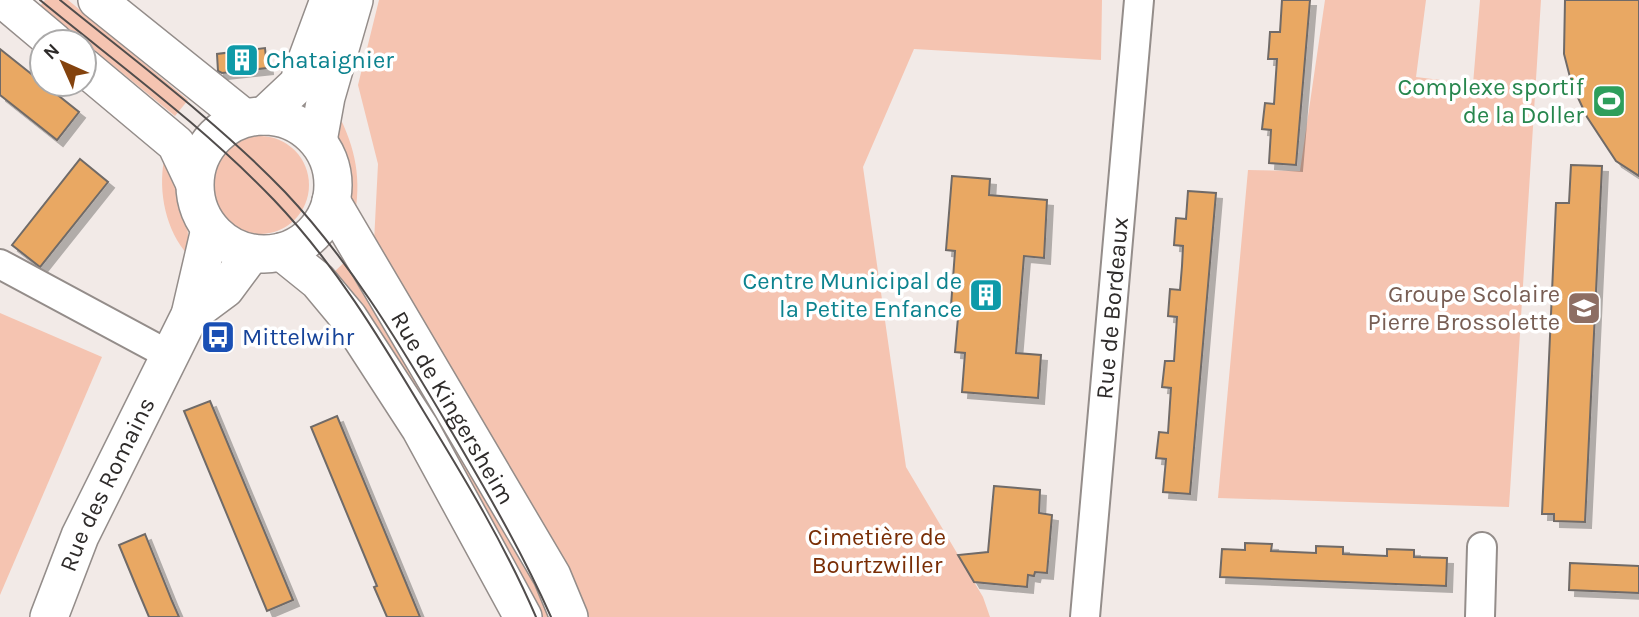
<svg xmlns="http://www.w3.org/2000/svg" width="1639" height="617" font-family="Karla,sans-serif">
<defs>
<filter id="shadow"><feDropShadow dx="6" dy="6" stdDeviation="0" flood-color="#0004"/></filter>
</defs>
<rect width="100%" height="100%" fill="#f2eae7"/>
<g fill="#f5c4b1">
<polygon points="45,0 68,0 188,100 175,116 40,6"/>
<polygon points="379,0 1102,0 1101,60 914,49 863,167 906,467 983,597 990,617 585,617 374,242 378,164 358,85"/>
<polygon points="1325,0 1426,0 1416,77 1473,84 1480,0 1541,0 1509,507 1218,498 1248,170 1300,171"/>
<path d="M337,112C356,148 362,180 354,220L341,208V171L334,145Z"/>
<circle cx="260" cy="185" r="49"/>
<path d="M164,160C168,165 175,172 178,178C182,186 192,248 188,255C166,231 158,192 164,160Z"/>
<polygon points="352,255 556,617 528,617 332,274"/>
<polygon points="0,313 102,357 0,595"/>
</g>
<g fill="#e9a864" stroke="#706b67" stroke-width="2" filter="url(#shadow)">
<polygon points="1282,0 1310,0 1296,165 1269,163 1271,130 1262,129 1265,103 1274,104 1277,59 1268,59 1269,47 1270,32 1280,32"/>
<polygon points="1565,0 1639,0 1639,176 1616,161 1587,117 1572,85 1564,54"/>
<polygon points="265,48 267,68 222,73 218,71 217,54"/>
<polygon points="0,49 79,112 57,140 0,95"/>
<polygon points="80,159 108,182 40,267 12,245"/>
<polygon points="1571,165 1602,166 1585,522 1554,521 1554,514 1542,514 1556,203 1569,203"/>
<polygon points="952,176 990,179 989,195 1047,200 1044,258 1024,256 1016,353 1041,355 1038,398 962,392 965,353 955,352 959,306 951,306 955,251 946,250"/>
<polygon points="1188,191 1216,193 1190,494 1163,492 1166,459 1156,458 1159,432 1168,433 1171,388 1162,387 1165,361 1174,361 1177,317 1168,316 1170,289 1180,290 1182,266 1183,246 1174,245 1176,218 1186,219"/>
<polygon points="210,401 293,600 267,611 184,411"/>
<polygon points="337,416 406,583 420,617 387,617 374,587 377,586 311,427"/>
<polygon points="994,486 1040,490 1039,513 1052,515 1047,573 1035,572 1034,576 1028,575 1027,587 974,582 958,555 988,552"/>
<polygon points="145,534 172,601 179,617 149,617 136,586 119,545"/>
<polygon points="1245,543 1272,544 1271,551 1316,553 1316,546 1343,547 1343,554 1387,556 1387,549 1414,550 1414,557 1447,558 1446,586 1220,577 1222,549 1245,550"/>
<polygon points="1570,563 1639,566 1639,593 1569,590"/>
</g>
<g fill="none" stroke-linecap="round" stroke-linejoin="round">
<g stroke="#948d8a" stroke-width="32">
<g id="minor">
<polyline points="0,264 169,355"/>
<path id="s1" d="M1085,617L1139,0"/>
<polyline points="1480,617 1482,547"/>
</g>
</g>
<g stroke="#948d8a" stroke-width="40">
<g id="major">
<polyline points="4,0 54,42"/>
<polyline points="97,0 244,118"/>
<polyline points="84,67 176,144 194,182"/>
<circle cx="264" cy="185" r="69"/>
<polyline points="264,116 298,84 329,0"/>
<polyline points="318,141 326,97 354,0"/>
<path id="s2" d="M331,201L552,576L569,617"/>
<polyline points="282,252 318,281 348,317 420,428 523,617"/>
<polyline points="190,315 225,289 251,254"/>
<path id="s3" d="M49,617L80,536L190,315L210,229"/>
</g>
</g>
<use href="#minor" stroke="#fff" stroke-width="28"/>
<use href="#major" stroke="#fff" stroke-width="37"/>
<g stroke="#514d4c" stroke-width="2">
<path d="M40,0C119,65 203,126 274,200C335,264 379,337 424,412C465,479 505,545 536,617"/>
<path d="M60,0C134,60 220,124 285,192C348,259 396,338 443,417C481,482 520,547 551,617"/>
</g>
</g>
<defs>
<g id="building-square" transform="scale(1.75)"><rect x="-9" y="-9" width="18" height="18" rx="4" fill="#0f9aa8" stroke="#fff"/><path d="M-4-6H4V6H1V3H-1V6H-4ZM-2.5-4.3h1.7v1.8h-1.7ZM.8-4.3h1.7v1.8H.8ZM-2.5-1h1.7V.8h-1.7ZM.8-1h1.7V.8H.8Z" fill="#fff"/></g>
<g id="stadium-square" transform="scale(1.75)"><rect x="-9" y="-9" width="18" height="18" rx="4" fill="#2e9e5b" stroke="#fff"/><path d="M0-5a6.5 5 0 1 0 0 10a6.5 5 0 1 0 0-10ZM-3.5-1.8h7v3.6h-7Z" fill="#fff"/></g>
<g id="school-square" transform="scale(1.75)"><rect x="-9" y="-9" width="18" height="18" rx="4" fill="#8d6e63" stroke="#fff"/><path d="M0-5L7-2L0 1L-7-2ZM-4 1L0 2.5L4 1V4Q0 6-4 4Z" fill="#fff"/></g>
<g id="bus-square" transform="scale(1.75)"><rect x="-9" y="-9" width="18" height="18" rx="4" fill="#1a4fb4" stroke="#fff"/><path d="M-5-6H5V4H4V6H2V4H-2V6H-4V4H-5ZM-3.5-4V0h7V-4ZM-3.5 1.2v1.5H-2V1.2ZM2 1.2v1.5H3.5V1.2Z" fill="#fff"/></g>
</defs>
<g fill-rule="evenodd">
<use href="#building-square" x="242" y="60"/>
<use href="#stadium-square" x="1609" y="101"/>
<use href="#building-square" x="986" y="295"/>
<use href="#school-square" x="1584" y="308"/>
<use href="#bus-square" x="218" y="337"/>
</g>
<g text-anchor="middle" stroke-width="7" stroke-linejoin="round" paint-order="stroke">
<g font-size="24" fill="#0d838f" stroke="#fff" text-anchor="start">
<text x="266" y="68">Chataignier</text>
<text x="962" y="289" text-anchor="end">Centre Municipal de<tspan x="962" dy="28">la Petite Enfance</tspan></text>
</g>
<g font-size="24" fill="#27864d" stroke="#fff" text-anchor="end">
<text x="1584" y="95">Complexe sportif<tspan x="1584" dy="28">de la Doller</tspan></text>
</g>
<g font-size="24" fill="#785e54" stroke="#fff" text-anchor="end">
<text x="1560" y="302">Groupe Scolaire<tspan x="1560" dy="28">Pierre Brossolette</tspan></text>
</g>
<g font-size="24" fill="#2e2b2a" stroke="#fff">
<text dy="8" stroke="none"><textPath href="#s1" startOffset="310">Rue de Bordeaux</textPath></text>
<text dy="8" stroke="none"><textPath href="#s2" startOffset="240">Rue de Kingersheim</textPath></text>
<text dy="8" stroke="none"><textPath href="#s3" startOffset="145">Rue des Romains</textPath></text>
</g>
<g font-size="24" fill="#164399" stroke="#fff" text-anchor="start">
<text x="242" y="345">Mittelwihr</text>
</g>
<g font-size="24" fill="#792d05" stroke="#fff">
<text x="877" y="545">Cimetière de<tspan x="877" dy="28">Bourtzwiller</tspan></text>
</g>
</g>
<g transform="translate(63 63) rotate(315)"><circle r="33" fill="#ffffff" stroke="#abaaaa" stroke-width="2"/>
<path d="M0-5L12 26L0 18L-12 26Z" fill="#84430e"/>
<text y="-10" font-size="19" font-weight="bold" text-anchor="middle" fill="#2e2b2a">N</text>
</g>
</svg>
